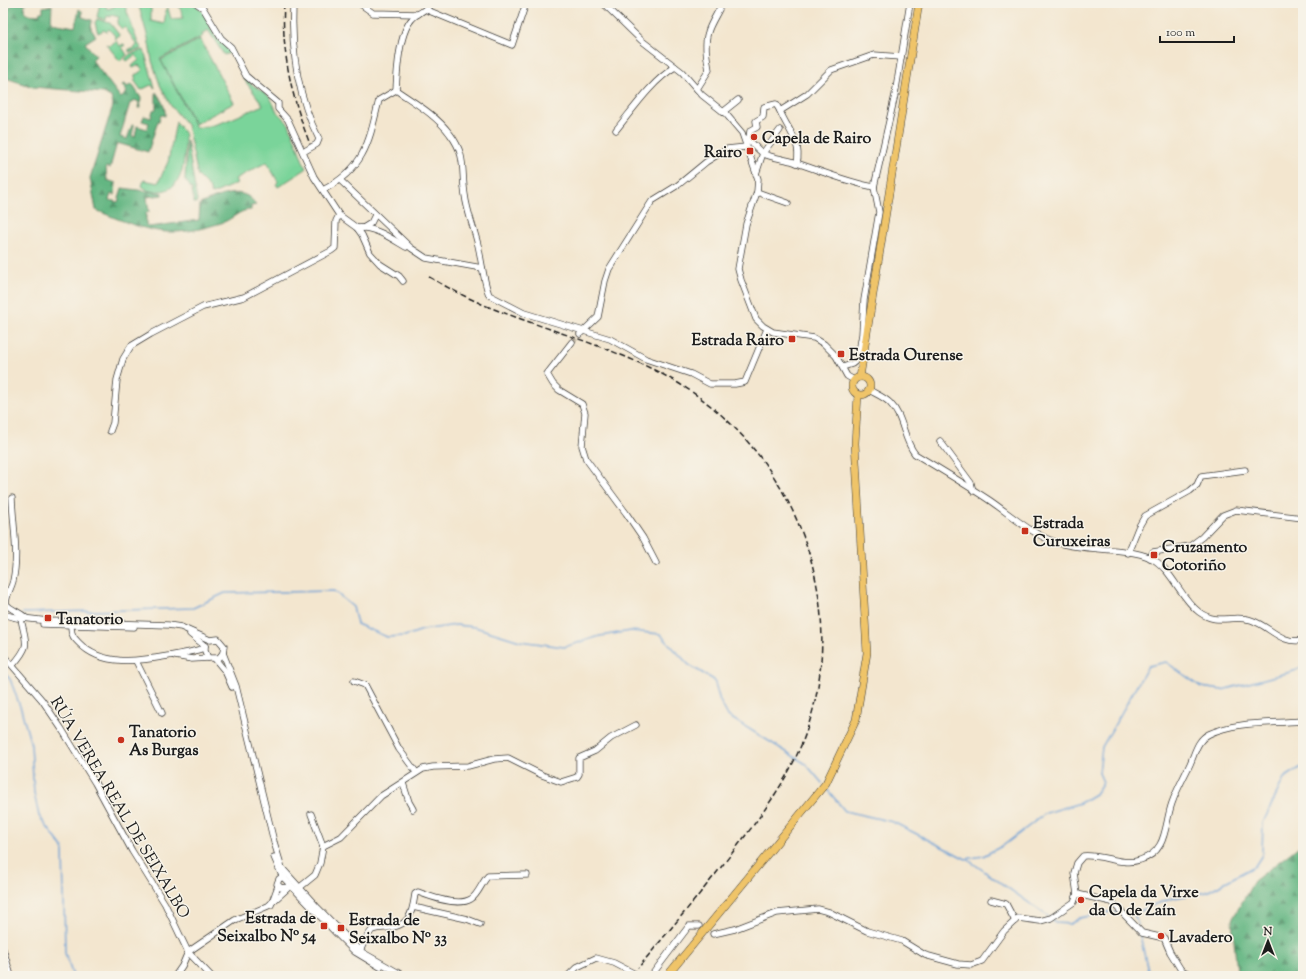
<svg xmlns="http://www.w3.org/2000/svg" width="1306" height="979" font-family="'Sorts Mill Goudy',serif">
<defs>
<pattern id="forest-firs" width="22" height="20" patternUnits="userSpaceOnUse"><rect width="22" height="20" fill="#63b682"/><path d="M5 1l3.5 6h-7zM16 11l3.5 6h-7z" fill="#51936a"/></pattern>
</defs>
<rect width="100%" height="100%" fill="#f7f3e8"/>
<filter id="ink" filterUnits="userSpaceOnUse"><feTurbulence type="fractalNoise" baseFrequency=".025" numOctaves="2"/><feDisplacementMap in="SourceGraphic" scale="8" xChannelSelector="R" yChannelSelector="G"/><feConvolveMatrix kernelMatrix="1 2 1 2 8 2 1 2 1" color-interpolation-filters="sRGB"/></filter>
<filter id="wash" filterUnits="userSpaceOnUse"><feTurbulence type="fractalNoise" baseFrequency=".012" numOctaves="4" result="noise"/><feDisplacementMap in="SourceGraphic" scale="16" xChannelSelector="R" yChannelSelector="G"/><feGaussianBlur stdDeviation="0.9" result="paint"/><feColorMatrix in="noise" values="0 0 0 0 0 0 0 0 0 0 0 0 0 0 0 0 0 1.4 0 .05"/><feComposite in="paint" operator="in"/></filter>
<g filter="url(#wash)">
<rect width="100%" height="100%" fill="#f3e6cf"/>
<g fill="#7ad49a" stroke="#4b785b">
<polygon points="100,3 106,5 106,8 110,9 111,7 113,8 115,3 124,3 138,43 142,49 129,52 129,49 133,49 137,45 125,27 122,29 117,24 119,17 111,15 111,17 107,16 106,20 97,17"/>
<path d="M138,3H153L151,7V21L164,24L167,5L171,19L184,18L178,3L195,4L203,12L216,37L229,50L230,53L224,55L208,30L202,34L203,36L160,59L196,128C221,126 241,114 263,105L243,78L270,97L277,112L289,124L306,169L278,187L276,184L278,182L267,162L235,179L237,183L213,194L211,193L209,187L198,176L187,125L171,106L160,85L152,61L148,38Z"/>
<polygon points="97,19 110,23 120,36 115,39 115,36 109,29 106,32 104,30 98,33 95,23"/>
<polygon points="200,39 234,103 195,124 161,60"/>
<polygon points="116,41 120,46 123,44 125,45 122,47 127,55 120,61 106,44 109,46"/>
<polygon points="144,50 155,88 151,85 141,90 134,80 136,78 134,76 143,70 139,65 133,68 132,66 139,60 135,55 127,61 125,59 130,54"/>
<path d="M176,122L185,134C185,153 186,191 159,191C152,192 147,191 142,186L144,180L158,183L168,162Z"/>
<polygon points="187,140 197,201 196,203 194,203 192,189 185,180"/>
</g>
<g fill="url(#forest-firs)" stroke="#40694f">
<path d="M9,3H25L24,10L26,14L39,15L40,12H43V7L52,5L51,23L75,27L79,9L83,12L82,17L92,20L91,29L96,36L85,43L96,56L92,60L121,98L127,92L122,85L125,84L127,87L132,84L141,98L140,108H138L139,102L134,100L132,103H130L120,137L127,139L132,125H134L132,136L135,137L137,126L147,129L149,123L142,121L144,116L151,118L153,110L156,109V92C161,99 166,107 165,116L161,115L159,121H158L148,152L117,143L110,168L106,167L107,180L116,183L115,195L111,194L109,200L118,202L122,188L162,193V195L147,197L149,212L146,213V225L149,227L199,220L200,204C219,196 244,184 256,205L251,206V210C240,209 232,220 221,223C205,228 190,232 173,232C149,233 117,219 96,210L90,178L113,105L111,97L103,93L33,87L3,77V13L6,7L10,8L12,4Z"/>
<polygon points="1303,843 1303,976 1239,976 1237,972 1232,920 1254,881"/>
</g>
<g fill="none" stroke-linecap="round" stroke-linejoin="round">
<g stroke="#679ed5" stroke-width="1.5">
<polyline points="23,613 193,608 225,593 334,591 353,607 357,624 387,637 405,636 423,630 456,625 475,627 520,641 564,647 600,636 631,631 660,634 689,665 714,680 720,701 728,716 806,764 822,783"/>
<polyline points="3,672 10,679 21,709 31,745 34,793 39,816 63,848 65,953 73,976"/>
<polyline points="826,788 845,811 893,822 966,859 983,856 1004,845 1046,813 1080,803 1095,794 1103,782 1099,773 1102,747 1148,666 1166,662 1201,687 1222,690 1294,671 1303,666"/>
<polyline points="967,859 1049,917"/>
<polyline points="1126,913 1134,914 1153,905 1173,898 1207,892 1255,866 1262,855 1263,823 1284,778 1303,766"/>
<polyline points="1134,914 1138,925"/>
<polyline points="1052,919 1056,923 1070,924 1080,918 1107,912 1120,913"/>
<polyline points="1140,935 1149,976"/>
</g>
</g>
</g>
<g filter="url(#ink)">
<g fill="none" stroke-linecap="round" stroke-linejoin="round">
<polyline stroke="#c8beab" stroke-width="5.5" stroke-dasharray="5.5 3" stroke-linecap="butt" points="572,342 580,334"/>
<g stroke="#3c3a37" stroke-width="7">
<g id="minor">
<polyline points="196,3 203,8 221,38 231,47 246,76 278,103 278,109 288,120 314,177 339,215 357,228 362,235 370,253 380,264 399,276 403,281"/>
<path d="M293,3C291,49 298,98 319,139L317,144L303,152"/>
<polyline points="359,3 373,13 418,14"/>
<polyline points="603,3 641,40 682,72 702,95 726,114 742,133 758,179 757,192 746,224 738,269 741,280 756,319 763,326 773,332 814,338 824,344 836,356 847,376 854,380"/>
<polyline points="427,10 512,45 526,3"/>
<path d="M697,89L709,70C707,58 704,44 708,32C711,22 718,13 722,3"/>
<path d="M396,90C415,103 436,115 450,134C467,156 461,171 465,195C467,212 474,228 478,245C482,262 483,279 489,295L524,313L610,339L646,359L691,374L710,384H735L745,382L767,329"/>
<path d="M396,90C397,71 399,33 412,19C418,12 426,12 430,3"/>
<path d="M780,111C787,129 802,142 797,163"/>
<polyline points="723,112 738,100"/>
<path d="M616,130C634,108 651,82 675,67"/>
<path d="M745,138C753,142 757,150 764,154C773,158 785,159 794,162C821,171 846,182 874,187"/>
<polyline points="749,139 750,131 757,127 756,121 763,117 764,107 776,104 780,111 807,94 831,70 874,55 901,57"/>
<polyline points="756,174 763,153 780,130"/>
<polyline points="341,181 411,248 426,258 482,268"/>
<path d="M323,190C365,168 369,142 379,100L396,90"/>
<polyline points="757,192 788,203"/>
<path d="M357,228C374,226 392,239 406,247"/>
<polyline points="363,228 371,223 375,215"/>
<polyline points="580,334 598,317 605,281 609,269 652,201 678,185 706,162 727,149 746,147"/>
<polyline points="572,342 547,374 553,384 559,390 582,404 585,413 582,446 586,459 626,513 643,538 656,563"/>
<polyline points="843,367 852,364 858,359 862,334 864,300 879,212 874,187 895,95 910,3"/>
<path d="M869,390C876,394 884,397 890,403C904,417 903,439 915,454C940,469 965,484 989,500C1011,515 1030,533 1055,542C1084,552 1124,546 1151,558C1172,569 1180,598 1199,612C1218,626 1232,614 1251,620C1270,626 1281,645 1303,640"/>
<polyline points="110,431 113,423 117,380 123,359 131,346 151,334 203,307 244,297 331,251 335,248 336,221 339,215"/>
<polyline points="940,441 971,483 973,491"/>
<path d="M12,498C13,525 19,554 13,581C11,589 6,595 6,604C12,611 19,611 26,618"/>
<polyline points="1128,553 1138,528 1145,516 1190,491 1197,485 1201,476 1245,470"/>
<polyline points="1150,558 1153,552 1190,546 1202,537 1223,515 1236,510 1303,518"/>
<polyline points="3,614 17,618"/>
<polyline points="14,617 48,621 168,625 181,627 210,640 218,639 224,646 223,653 236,686 274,842 282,868 318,908 360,951 404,976"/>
<polyline points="43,624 134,627"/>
<path d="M73,624L71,627C71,635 74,638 79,643C102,667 139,661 168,656C180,654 193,652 204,648"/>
<polyline points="190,634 205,646"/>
<polyline points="205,646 205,651 208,658 219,658 223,653"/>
<polyline points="3,655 42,700 61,728 95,783 132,851 165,904 188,952 211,976"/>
<polyline points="175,656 192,659 208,658"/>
<polyline points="215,659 225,671 232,687"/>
<polyline points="136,661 162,713"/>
<path d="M13,665C31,644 26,644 21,619"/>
<polyline points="354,681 365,685 399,749 416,772"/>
<polyline points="403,783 409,802 413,809"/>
<polyline points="311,814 323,846"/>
<polyline points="274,857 282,876 336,933 355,952 380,967"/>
<polyline points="285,876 279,879 277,884 281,888 289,887"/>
<polyline points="299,888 315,875 320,863 323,846 341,837 381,796 423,769 433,767 468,766 494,759 508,758 542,775 561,782 577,777 579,774 579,758 595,751 611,738 636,725"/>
<polyline points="1077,894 1112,902 1142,933 1164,938 1170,952 1181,970 1193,976"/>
<polyline points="991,900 1006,904 1015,921"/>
<polyline points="271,905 278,886"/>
<polyline points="413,907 467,919 480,924"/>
<path d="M713,934L735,929L777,913L818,909L829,912L867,931L902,941L925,955L958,964L971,965L982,961L1004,931L1018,918L1040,921L1051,918L1074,902L1077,894L1074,873L1077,863L1083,856C1102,854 1121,866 1140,860C1168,852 1164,825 1172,803C1177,789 1184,777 1190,764C1195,753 1197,740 1209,734C1237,721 1270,724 1300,721L1303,719"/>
<polyline points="3,949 11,976"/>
<path d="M360,951L366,938L372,930C377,928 379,928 384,928C409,927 412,916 415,894L418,892C431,897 458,907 471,899C478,895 482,882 488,876L527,875"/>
<polyline points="188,952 235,920 268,906 287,889"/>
<polyline points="175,976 182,966 188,952"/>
<polyline points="568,976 577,967 596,958 614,963 639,976"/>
<polyline points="651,976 689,926 699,926"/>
</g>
</g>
<g stroke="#3c3a37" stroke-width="8">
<g id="major">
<polyline points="860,377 919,3"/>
<circle cx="861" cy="386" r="9"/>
<polyline points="667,976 826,783 856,720 867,653 855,443 858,395"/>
</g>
</g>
<use href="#minor" stroke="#fff" stroke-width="5.5"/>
<use href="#major" stroke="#efc469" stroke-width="7"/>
<g stroke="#1c1c1c" stroke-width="1.5" stroke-dasharray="6 3" stroke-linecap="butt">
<path d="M284,3C281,52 292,99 310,144"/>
<path d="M429,277C450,289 471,300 494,309C556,333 621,349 678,383C804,459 859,625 795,759C780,790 760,817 739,844C707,886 672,927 638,968"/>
</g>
</g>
</g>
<g fill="#c8321e" stroke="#f7f3e8" stroke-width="1.5">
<circle cx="754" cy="137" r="4"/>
<rect x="746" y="147" width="8" height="8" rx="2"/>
<rect x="788" y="335" width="8" height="8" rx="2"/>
<rect x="837" y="350" width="8" height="8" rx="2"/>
<rect x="1021" y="527" width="8" height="8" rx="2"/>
<rect x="1150" y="551" width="8" height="8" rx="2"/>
<rect x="44" y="614" width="8" height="8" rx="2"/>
<circle cx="121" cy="740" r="4"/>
<circle cx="1081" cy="900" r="4"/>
<rect x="320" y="922" width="8" height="8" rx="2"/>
<rect x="337" y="924" width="8" height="8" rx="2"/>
<circle cx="1161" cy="936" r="4"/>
</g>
<g text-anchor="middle" stroke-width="3" stroke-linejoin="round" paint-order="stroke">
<g font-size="16" font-weight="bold" fill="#1c1c1c" stroke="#f7f3e8" text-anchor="start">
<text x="762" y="143">Capela de Rairo</text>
<text x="742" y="157" text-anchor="end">Rairo</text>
<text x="784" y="345" text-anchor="end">Estrada Rairo</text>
<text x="849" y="360">Estrada Ourense</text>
<text x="1033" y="528">Estrada<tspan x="1033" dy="18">Curuxeiras</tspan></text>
<text x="1162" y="552">Cruzamento<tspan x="1162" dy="18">Cotoriño</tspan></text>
<text x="56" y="624">Tanatorio</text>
<text x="129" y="737">Tanatorio<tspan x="129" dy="18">As Burgas</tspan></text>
<text x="1089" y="897">Capela da Virxe<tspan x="1089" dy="18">da O de Zaín</tspan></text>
<text x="316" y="923" text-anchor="end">Estrada de<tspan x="316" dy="18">Seixalbo Nº 54</tspan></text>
<text x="349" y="925">Estrada de<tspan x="349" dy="18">Seixalbo Nº 33</tspan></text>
<text x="1169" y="942">Lavadero</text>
</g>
<g font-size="16" fill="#1c1c1c" stroke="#f7f3e8">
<text transform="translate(121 807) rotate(59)" y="6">RÚA VEREA REAL DE SEIXALBO</text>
</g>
</g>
<rect width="1306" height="979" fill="none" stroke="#f7f3e8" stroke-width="16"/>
<g transform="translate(1268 941)" stroke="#f7f3e8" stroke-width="3" paint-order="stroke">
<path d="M0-3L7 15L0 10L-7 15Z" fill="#1c1c1c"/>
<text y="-6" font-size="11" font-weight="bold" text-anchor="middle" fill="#1c1c1c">N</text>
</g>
<path d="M1160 36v6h74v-6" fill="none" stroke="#1c1c1c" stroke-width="2"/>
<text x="1166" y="36" font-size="12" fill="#1c1c1c" stroke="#f7f3e8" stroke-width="3" paint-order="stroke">100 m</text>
</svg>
